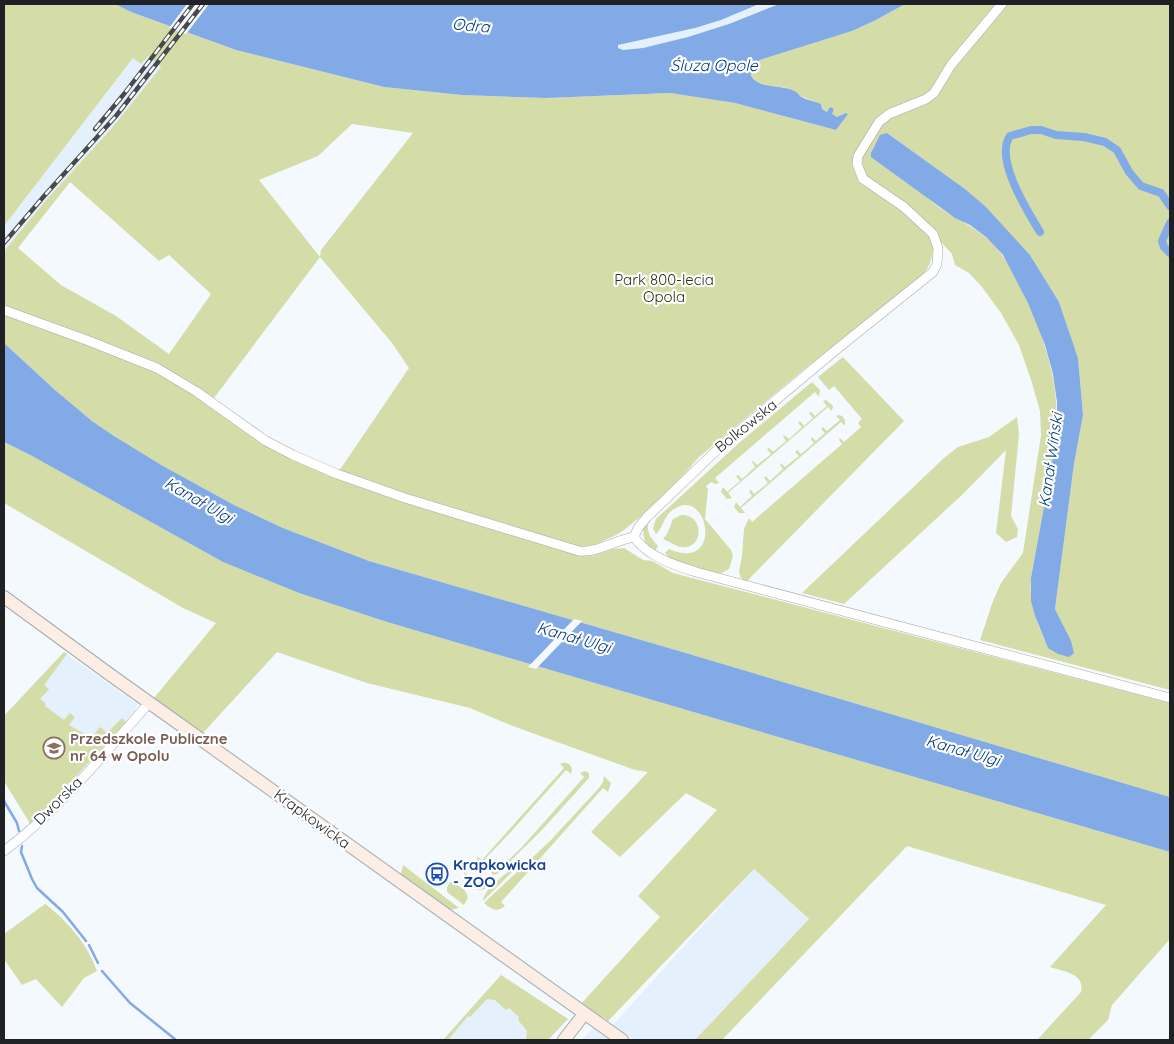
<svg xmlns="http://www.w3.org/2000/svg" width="1174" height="1044" font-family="Quicksand,sans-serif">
<rect width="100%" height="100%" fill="#f4f9fe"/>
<g fill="#e4f0fc">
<polygon points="759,4 779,4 729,24 688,37 643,48 623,50 618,48 617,45 622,43 695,28 721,20"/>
<polygon points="147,56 161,67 155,75 111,129 48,198 4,251 4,226 133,58"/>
<polygon points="64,652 137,704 135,711 113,737 31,825 4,782 4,716"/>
<polygon points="754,869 809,919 695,1040 632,1040 612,1026"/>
<polygon points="501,975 568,1019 548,1040 443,1040"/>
<polygon points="593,1028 607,1037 612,1040 582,1040"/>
</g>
<g fill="#d4dca7" fill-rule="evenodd">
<path d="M4,4H115L131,12L236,50L384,87L462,95L546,98L670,93L735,103L836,130L847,114L844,113L837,117L831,114L834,110L830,107L828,112L822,109L821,104L800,96L784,87L776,88L757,82L751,76L750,67L760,60L852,31L876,20L905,4H1170V690L980,640L993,601L1001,583L1023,553L1041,435L1040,411L1032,383L1019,345L1001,313L982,287L969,273L955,265L952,254L939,240L934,243C932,260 930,267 919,280L808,366L699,457C677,483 651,509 624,530C612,539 597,541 587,552L592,556L613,549L624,548L643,560L652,561L673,573L1170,703V797L679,651L369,561L283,528L234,505L163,466L114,436L92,421L55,390L4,343V251L48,198L111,129L161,67L148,56L141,64L133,58L4,226ZM352,124L413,133L321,250L320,257L259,180L318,156ZM887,133L965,189L985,207L1030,255L1059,302L1078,358L1083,415L1074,464L1055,609L1063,625L1048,648C1042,633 1034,618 1032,602C1028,583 1034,564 1037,545C1046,489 1065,430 1052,373C1043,332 1017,262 984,236C966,221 940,212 925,195C920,189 917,182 913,175C904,161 896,147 887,133ZM70,182L159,261L169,255L211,294L169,354L116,316L61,285L18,248ZM320,257L392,343L409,368L337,474L242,424L211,402Z"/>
<polygon points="843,357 904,421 749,579 748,583 741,578 739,572 742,556 744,529 749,518 752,522 842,444 839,440 840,438 844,442 861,427 858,423 862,419 834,386 829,390 818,377"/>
<path d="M812,382L820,390L819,397L815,392L715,478L719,483L716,484L711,482L706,486L708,489L705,519L731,550L733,556L729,569L720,574L672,561L665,553L669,549C724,573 709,486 674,509C664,515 664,526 656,534L653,528L656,519L739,443Z"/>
<polygon points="826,400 833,406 832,411 828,407 728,493 732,498 727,499 721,492 722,489 723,487 727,492 740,481 736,476 738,475 742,479 755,467 752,462 753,461 757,465 771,454 767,449 769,448 773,452 786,441 783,436 784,435 789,439 802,427 798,423 800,421 804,426 813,418 809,413 811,412 815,416 827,406 823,401"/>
<polygon points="839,415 842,416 845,420 845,426 841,422 741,508 745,513 739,513 734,507 736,502 740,507 752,496 749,491 751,490 754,494 768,483 764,478 766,476 770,481 783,469 780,465 781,463 785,467 799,456 795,452 797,450 801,454 814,443 811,439 812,437 816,441 825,433 821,429 823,427 827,431 840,420 836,416"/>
<polygon points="1017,417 1019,434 1011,516 1018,529 1017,537 1006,542 996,533 1006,450 964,493 844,604 802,593 944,458 958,447 989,437"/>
<path d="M4,442L32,456L223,562L299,593L387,622L1170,852V939L1112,1005L1108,1020L1088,1040H1037L1081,992C1085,973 1064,972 1050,967L1106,905L907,846L722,1040H695L809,919L754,869L608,1021L603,1017L600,1020L580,1005L660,917L638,896L717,810L686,793L620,857L591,832L648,772L635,770L510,725L470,708L367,683L277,652L203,733L154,698L216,623L183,608L4,503Z"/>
<path d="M681,515C704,513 705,550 681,547C675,546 669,541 663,539L667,534L673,519Z"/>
<path d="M648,523C647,534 651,538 658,546L655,551L645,544L643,531L644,526Z"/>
<polygon points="64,652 67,654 44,685 49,689 40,699 46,704 45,706 64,720 70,713 75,717 69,725 91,738 100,727 107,733 122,718 126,722 31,825 4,781 4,716"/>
<path d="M563,763C567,762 571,765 572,769L571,774L566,770L507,836L483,861L486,865L482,867L478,865L476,861L478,857L482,860L564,768L560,764Z"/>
<polygon points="585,771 589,773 589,778 541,831 497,874 493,875 491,872 492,868 497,871 522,847 584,777 580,773"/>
<path d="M604,776L611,783L608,792L603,788L501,902L505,906C497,913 491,909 484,903L550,841L599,788L603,782Z"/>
<path d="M521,863L483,901C483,889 510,870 521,863Z"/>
<polygon points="403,865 459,908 450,910 401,874"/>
<polygon points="463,871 479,884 481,881 487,880 489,884 485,889 479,890 470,883"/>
<path d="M450,882C459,886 466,888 468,898L464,905L447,892V887Z"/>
<path d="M45,904C67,920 88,945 97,971L84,978L62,1007L36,979L22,985L4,959V934Z"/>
<polygon points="501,975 568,1019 548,1040 527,1040 526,1039 527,1031 518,1020 519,1017 509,1008 506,1010 495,1000 487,999 470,1017 468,1016 448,1040 443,1040"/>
</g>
<g fill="#81aae7">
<path d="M115,4H759L721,20L695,28L618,45V48L623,50L643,48L688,37L729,24L779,4H905L876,20L852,31L760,60L750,67L751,76C761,90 780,84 794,91C797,92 798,94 800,96C805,100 815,101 821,104L822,109L827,112L830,107L834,109L832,114L837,117L845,113L848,114L836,130L735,103L670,93L546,98L462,95L384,87L236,50L131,12Z"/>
<polygon points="887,133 965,189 986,207 1030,255 1059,302 1078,358 1083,415 1074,464 1055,609 1071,641 1074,653 1069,657 1058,654 1048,648 1035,616 1031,601 1031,578 1055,446 1057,422 1057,402 1053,374 1045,345 1028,303 1003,255 986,237 970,225 955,218 871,157 871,153 880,135"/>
<polygon points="4,343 55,390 92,421 114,436 163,466 234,505 283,528 369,561 679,651 1170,797 1170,852 387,622 299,593 223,562 32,456 4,442"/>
</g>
<g fill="#f4f9fe">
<polygon points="187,4 209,4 186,34 169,28"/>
<polygon points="574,619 582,621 536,669 528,667"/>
</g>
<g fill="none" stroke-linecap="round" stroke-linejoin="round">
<g stroke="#81aae7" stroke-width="2.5">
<polyline points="4,801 17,823 19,831"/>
<polyline points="22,846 21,852 32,879 37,888 63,912 86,941"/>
<polyline points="89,945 98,963"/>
<polyline points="102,971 130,1003 176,1040"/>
</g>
<g stroke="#81aae7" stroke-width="8">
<polyline points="1170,223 1162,241 1164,247 1170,253"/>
<path d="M1040,232C1028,212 994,159 1010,136L1031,130H1041L1056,135L1084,137L1105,142L1117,150L1129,172L1141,186L1161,193L1170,206"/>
</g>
<g stroke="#a4aab0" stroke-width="10">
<g id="street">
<path d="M1002,4L951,65L934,93L926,99L889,114L879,122L858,156L857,164L863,179L904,207L933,234L938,248L937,264L933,272L837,349L721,446L647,517L638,528L634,537C648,557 674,565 696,572L1170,698"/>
<path d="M4,310L89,341L157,368L197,392L266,441L293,455L337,474L405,498L579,551C598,553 615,540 634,537"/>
<path d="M4,851C59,810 104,754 149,703"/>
</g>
</g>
<g stroke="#a4aab0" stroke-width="14">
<g id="secondary">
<polyline points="4,597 112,676 622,1040"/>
<polyline points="564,1040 584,1014"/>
</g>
</g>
<use href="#street" stroke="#fff" stroke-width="9"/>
<use href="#secondary" stroke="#fceee5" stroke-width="12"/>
<g stroke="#47494d" stroke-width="4.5">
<g id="rail">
<polyline points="95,129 124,94 193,4"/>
<polyline points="4,243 45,195 116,116 203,4"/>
</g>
</g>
<use href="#rail" stroke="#fff" stroke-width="2.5" stroke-dasharray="8" stroke-linecap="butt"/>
</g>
<defs>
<g id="school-ring" transform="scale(1.125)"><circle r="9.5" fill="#fff" stroke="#8d6e63" stroke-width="1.5"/><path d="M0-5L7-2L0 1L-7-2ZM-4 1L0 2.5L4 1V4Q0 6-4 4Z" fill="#8d6e63"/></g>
<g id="bus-ring" transform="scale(1.125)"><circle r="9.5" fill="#fff" stroke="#1a4fb4" stroke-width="1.5"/><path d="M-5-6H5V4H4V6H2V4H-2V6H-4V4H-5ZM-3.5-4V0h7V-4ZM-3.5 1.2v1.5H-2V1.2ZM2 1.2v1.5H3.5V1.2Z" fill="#1a4fb4"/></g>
</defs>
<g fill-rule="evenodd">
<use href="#school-ring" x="54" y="748"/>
<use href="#bus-ring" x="437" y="874"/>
</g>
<g text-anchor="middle" stroke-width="4.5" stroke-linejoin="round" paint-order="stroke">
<g font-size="15" fill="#2c300e" stroke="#fff">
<text x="664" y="285">Park 800-lecia<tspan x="664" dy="17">Opola</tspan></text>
</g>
<g font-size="15" fill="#1f2124" stroke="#fff">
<text transform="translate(746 426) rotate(-39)" y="5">Bolkowska</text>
<text transform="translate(58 801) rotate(-45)" y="5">Dworska</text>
<text transform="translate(312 819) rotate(36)" y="5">Krapkowicka</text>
</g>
<g font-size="15" font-weight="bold" fill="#785e54" stroke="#fff" text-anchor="start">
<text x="70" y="744">Przedszkole Publiczne<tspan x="70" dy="17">nr 64 w Opolu</tspan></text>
</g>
<g font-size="15" font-weight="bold" fill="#164399" stroke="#fff" text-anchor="start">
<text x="453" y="870">Krapkowicka<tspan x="453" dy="17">- ZOO</tspan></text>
</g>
<g font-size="16" font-style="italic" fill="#033a80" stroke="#fff">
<text transform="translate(471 25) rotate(5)" y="6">Odra</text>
<text x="714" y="71">Śluza Opole</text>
<text transform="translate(1050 460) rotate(-82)" y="6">Kanał Wiński</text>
<text transform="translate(199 500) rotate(30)" y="6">Kanał Ulgi</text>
<text transform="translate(574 637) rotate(16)" y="6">Kanał Ulgi</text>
<text transform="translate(963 750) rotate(16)" y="6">Kanał Ulgi</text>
</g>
</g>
<rect width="1174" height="1044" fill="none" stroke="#1f2124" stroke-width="10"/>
</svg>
